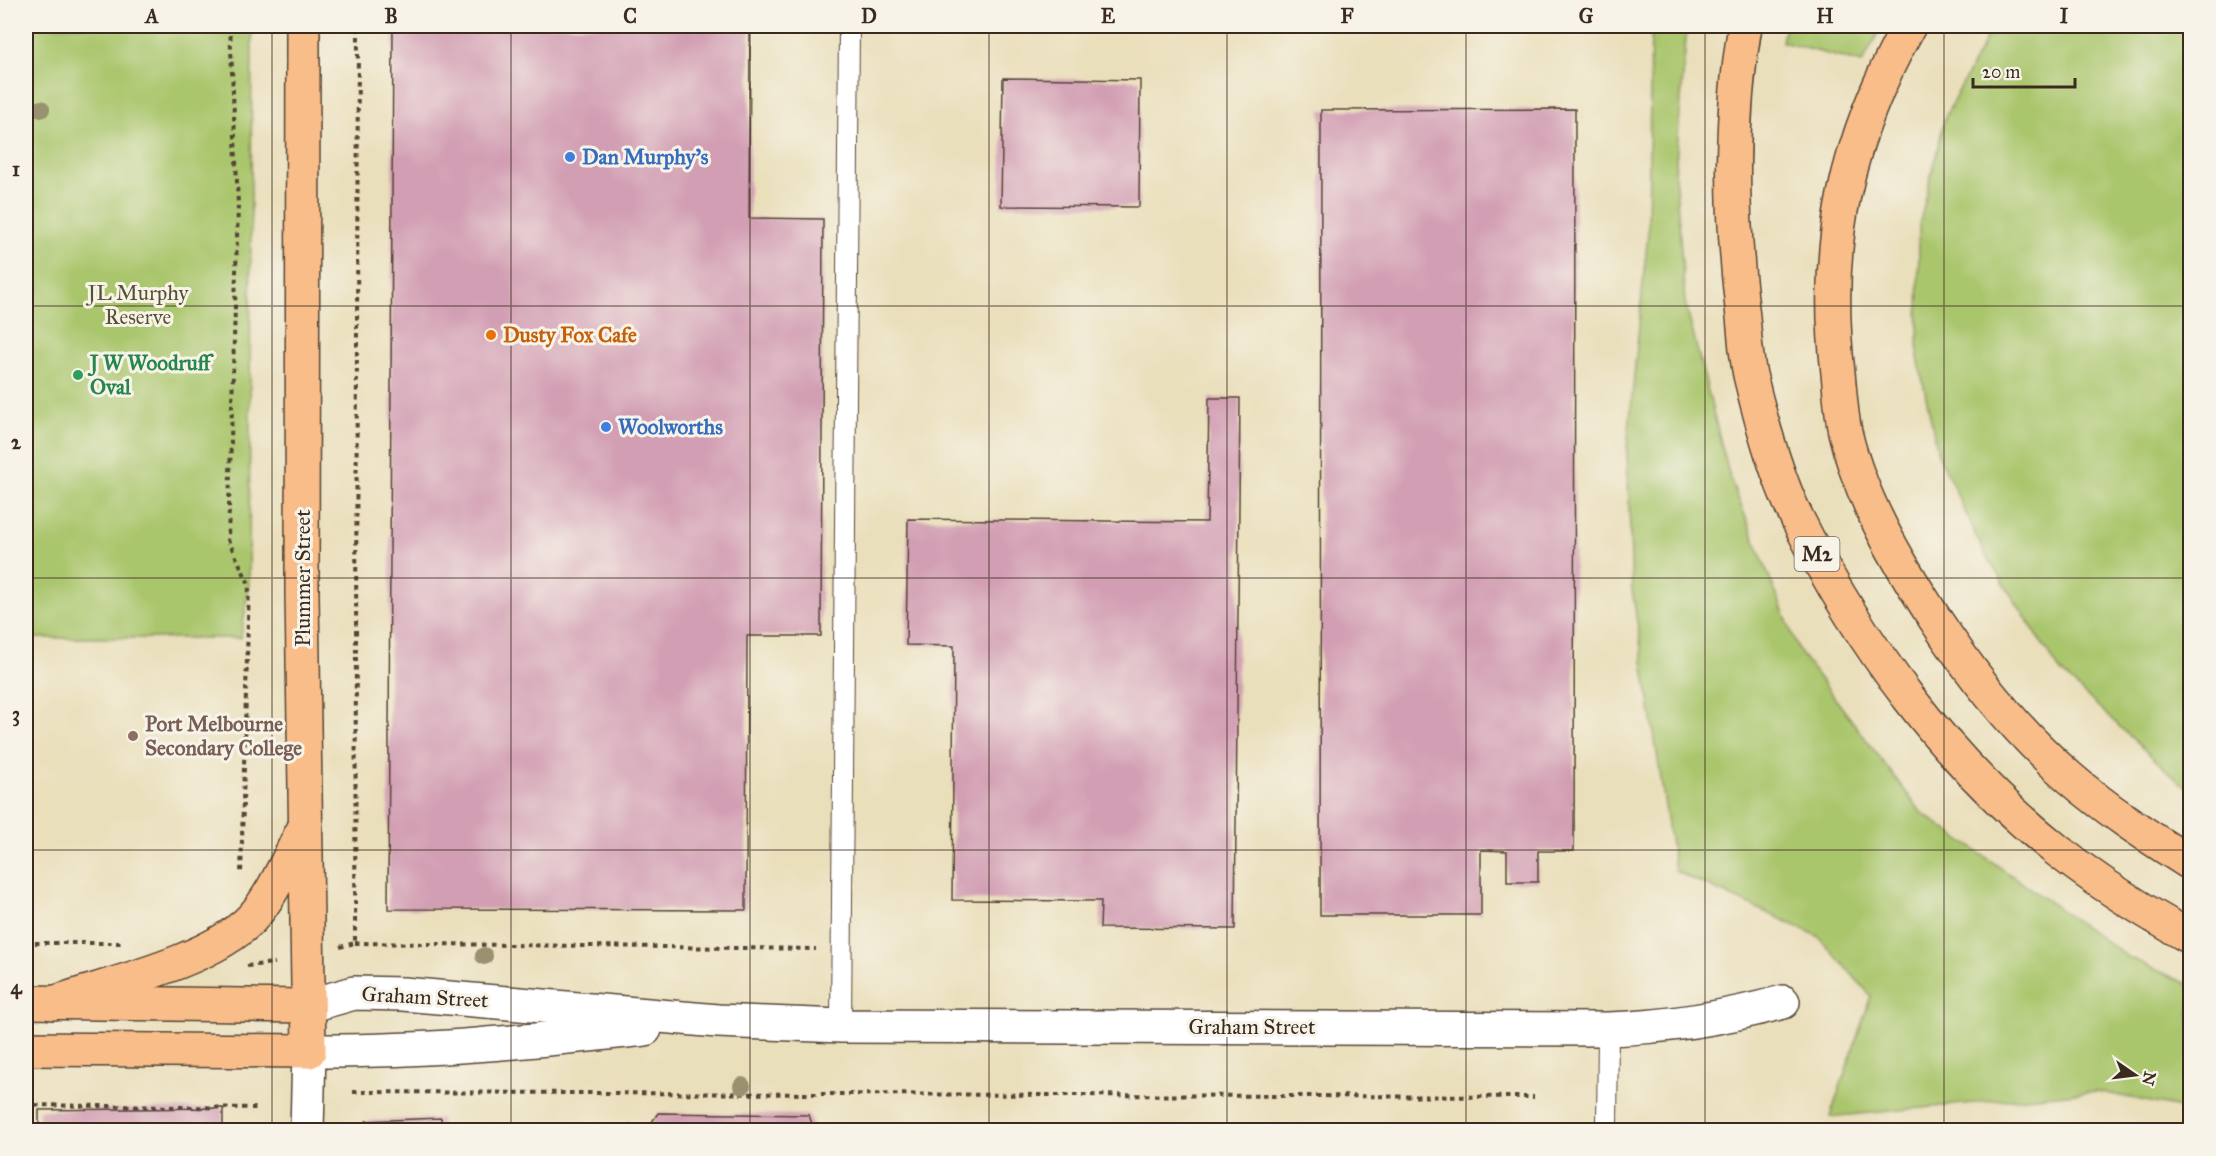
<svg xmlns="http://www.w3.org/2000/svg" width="2216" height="1156" font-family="'IM FELL Great Primer',serif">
<rect width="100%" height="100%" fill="#f7f3e8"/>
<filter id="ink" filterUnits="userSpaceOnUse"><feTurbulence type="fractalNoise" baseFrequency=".0167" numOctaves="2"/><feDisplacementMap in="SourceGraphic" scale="12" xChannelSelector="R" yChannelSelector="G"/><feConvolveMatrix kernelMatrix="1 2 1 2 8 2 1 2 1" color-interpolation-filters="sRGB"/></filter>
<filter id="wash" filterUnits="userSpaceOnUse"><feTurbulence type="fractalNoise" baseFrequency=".008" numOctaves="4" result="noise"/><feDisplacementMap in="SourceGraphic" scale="24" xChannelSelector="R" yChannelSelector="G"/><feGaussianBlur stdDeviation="1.35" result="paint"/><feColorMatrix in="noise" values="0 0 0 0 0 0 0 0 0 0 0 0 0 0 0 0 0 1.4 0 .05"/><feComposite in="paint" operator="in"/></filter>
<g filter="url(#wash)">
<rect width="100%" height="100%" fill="#eadfbb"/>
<g fill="#aac66d" stroke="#727846" stroke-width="1.5">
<polygon points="26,26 252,26 249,584 241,638 26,638"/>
<polygon points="1651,26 1687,26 1675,174 1685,302 1730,478 1799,651 1921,812 2128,957 2190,985 2190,1110 2097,1091 1830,1117 1871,996 1818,936 1675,871 1632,589 1627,449 1648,233"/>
<polygon points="1785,26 1882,26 1862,63 1782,42"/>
<polygon points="1996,26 2190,26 2190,789 2178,781 2060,671 1986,556 1938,454 1918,358 1919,226 1945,117 1988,35"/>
</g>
<g id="blocks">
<g fill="#d29eb3">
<polygon points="393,26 750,26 749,218 823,219 821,636 747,636 746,910 388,909"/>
<polygon points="1003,78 1140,80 1139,207 1001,206"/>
<polygon points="1575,109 1574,851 1538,851 1538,882 1507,882 1507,851 1481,850 1481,915 1320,915 1321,110"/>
<polygon points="1209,398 1240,398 1235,929 1100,928 1101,901 952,900 954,646 906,645 908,519 1207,522"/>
<polygon points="223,1108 223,1130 39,1130 39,1110"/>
<polygon points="658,1113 809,1115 814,1130 366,1130 366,1121 441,1118 442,1127 650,1125"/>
</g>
</g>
</g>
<g filter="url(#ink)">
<use href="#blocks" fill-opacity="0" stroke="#554536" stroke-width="1.5"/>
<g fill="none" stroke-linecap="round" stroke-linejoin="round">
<g stroke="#554536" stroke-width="22">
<g id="service">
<polyline points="841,1026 849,26"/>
<polyline points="1607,1130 1608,1029"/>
</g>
</g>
<g stroke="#554536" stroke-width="36">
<g id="minor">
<path d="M308,1006L354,993L403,994L718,1021L841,1026L1608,1029C1668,1027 1725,1018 1783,1002"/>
<path d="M307,1130L309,1051C422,1052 533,1041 645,1029"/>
</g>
</g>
<g stroke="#554536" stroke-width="36">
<g id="primary">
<polyline points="26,1002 308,1006"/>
<path d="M53,1003C109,984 211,961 251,919C274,894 288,858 304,828"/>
<polyline points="26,1049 309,1051 302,594 303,26"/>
</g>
</g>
<g stroke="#554536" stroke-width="36">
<g id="motorway">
<path d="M1745,26C1729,120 1731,214 1742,308C1745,331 1745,356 1751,379C1761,421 1778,480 1797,518C1859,643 1948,764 2058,851C2099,883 2145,912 2190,937"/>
<path d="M1909,26C1846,139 1823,244 1838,373C1840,392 1841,413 1845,432C1861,500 1898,562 1935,619C1973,677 2017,732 2069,777C2107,810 2149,837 2190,863"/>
</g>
</g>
<g stroke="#554536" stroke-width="4" stroke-dasharray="4.5 4.5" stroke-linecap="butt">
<polyline points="230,26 238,205 228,540 249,584 241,875"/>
<polyline points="26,943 125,943"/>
<polyline points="355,943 816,949"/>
<polyline points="340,947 355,943 358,26"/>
<polyline points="247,966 275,963"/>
<polyline points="353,1092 1534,1097"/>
<polyline points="26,1105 258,1108"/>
</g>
<use href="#service" stroke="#fff" stroke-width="20"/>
<use href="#minor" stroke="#fff" stroke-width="33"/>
<use href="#primary" stroke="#f8bd89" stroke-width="33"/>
<use href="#motorway" stroke="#f8bd89" stroke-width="33"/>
</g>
<g fill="#999170">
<circle cx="41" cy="109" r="9"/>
<circle cx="484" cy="956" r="9"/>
<circle cx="742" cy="1086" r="9"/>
</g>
</g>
<path fill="none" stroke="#3b2a1e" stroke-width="1.5" stroke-opacity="0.55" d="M272,26V1130M511,26V1130M750,26V1130M989,26V1130M1227,26V1130M1466,26V1130M1705,26V1130M1944,26V1130M26,306H2190M26,578H2190M26,850H2190"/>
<g fill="#3f7fe0" stroke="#f7f3e8" stroke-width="2">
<circle cx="570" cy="157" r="6"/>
<circle cx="606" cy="427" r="6"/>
</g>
<circle fill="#e8710a" stroke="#f7f3e8" stroke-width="2" cx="491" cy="335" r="6"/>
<circle fill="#2e9e5b" stroke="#f7f3e8" stroke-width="2" cx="78" cy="375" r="6"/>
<circle fill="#8d6e63" stroke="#f7f3e8" stroke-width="2" cx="133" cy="736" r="6"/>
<g text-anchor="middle" stroke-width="6" stroke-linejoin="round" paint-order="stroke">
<rect fill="#f7f3e8" stroke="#73665b" stroke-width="1.5" x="1794.5" y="537" width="45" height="34" rx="4.5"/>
<g font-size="20" font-weight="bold" fill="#3b2a1e">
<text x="1817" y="561">M2</text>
</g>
<g font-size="21" font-weight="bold" fill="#366cbe" stroke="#f7f3e8" text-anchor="start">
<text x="582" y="164">Dan Murphy's</text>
<text x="618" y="434">Woolworths</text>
</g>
<g font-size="21" fill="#575132" stroke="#f7f3e8">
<text x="138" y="300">JL Murphy<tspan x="138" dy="24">Reserve</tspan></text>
</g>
<g font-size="21" font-weight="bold" fill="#c56008" stroke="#f7f3e8" text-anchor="start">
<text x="503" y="342">Dusty Fox Cafe</text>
</g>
<g font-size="21" font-weight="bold" fill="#27864d" stroke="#f7f3e8" text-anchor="start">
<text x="90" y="370">J W Woodruff<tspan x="90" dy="24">Oval</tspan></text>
</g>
<g font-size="21" fill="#3b2a1e" stroke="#f7f3e8">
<text transform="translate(303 578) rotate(-90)" y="7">Plummer Street</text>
<text transform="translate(425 997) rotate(3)" y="7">Graham Street</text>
<text x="1252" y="1034">Graham Street</text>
</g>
<g font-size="21" font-weight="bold" fill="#785e54" stroke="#f7f3e8" text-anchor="start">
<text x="145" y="731">Port Melbourne<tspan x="145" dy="24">Secondary College</tspan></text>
</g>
</g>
<rect width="2216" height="1156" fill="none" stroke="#f7f3e8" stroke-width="66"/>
<g transform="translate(2135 1075) rotate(104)" stroke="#f7f3e8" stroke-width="4.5" paint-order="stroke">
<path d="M0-4.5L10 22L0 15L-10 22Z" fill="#3b2a1e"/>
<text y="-9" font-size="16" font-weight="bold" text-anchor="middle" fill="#3b2a1e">N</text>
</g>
<path d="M1973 78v9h102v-9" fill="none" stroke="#3b2a1e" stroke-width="3"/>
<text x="1982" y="78" font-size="18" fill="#3b2a1e" stroke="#f7f3e8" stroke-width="4.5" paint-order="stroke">20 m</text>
<rect x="33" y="33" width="2150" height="1090" fill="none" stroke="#3b2a1e" stroke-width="2"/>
<g font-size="20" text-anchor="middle" font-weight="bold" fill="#3b2a1e">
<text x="152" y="23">A</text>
<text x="391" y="23">B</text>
<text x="630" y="23">C</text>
<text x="869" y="23">D</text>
<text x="1108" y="23">E</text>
<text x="1347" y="23">F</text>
<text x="1586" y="23">G</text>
<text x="1825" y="23">H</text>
<text x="2064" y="23">I</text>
<text x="16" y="176">1</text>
<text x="16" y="449">2</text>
<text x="16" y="721">3</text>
<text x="16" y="994">4</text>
</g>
</svg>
